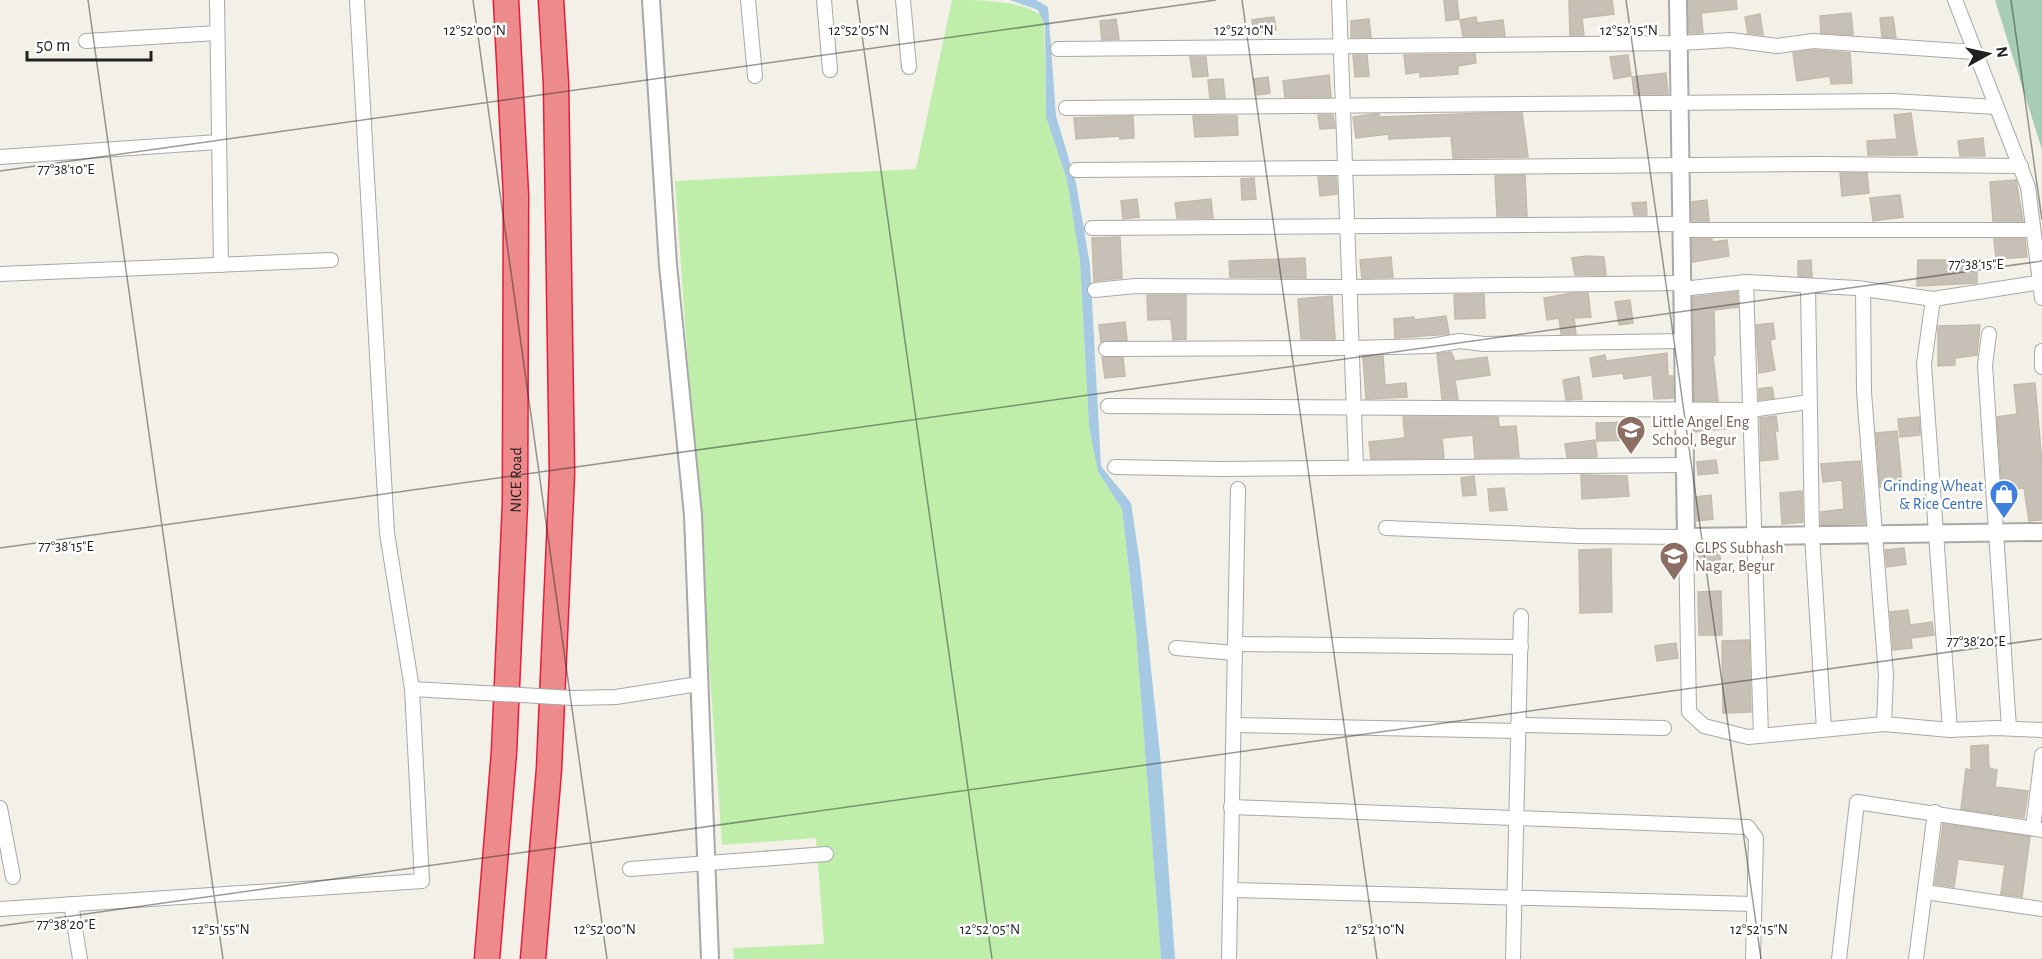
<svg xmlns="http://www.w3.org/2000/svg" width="2042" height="959" font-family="'Alegreya Sans',sans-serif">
<rect width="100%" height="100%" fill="#f2f0e7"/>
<path fill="#bfeeaa" d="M952,0C980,0 1025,0 1044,18L1046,117L1067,180L1080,262L1089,427L1098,472L1122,509L1136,634L1161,959H734L733,948L824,944L816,838L722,845L675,181L916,169Z"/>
<polygon fill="#a6ccb3" points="1995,0 2042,0 2042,150"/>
<polygon fill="#a5c9e2" points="1010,0 1036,0 1048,7 1056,116 1076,183 1090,265 1101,466 1131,503 1140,564 1161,764 1175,959 1161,959 1136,634 1122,509 1098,472 1089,427 1080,262 1067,180 1046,117 1045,25 1038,10"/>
<g fill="#c7c0b6" stroke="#c5baa8" stroke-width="1.5">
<polygon points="1444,0 1457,0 1459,19 1446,21"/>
<polygon points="1569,0 1612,0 1614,14 1582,18 1584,35 1570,35"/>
<polygon points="1689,0 1736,0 1737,9 1701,13 1703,33 1689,33"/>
<polygon points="1851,13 1853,35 1821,33 1820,16"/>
<polygon points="1760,14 1763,35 1748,33 1745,17"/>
<polygon points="1274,17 1276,30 1254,33 1252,20"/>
<polygon points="1476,17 1477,23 1503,20 1505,36 1463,36 1460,20"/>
<polygon points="1893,17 1896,38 1882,37 1880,18"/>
<polygon points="1116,19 1119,39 1102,40 1100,21"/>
<polygon points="1369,19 1371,37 1351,37 1351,21"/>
<polygon points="1813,50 1850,53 1852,83 1831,84 1830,76 1797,81 1793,53"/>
<polygon points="1475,54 1476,63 1458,66 1458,74 1420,77 1420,72 1406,74 1404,55"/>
<polygon points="1353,55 1367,55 1369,76 1355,77"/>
<polygon points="1628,55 1631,76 1614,79 1610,57"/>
<polygon points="1190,57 1206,57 1208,76 1193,77"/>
<polygon points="1666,73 1668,94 1634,94 1632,77"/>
<polygon points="1329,75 1331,97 1285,97 1283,81"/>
<polygon points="1268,77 1270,93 1257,95 1254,79"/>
<polygon points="1223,79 1225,98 1210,98 1208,80"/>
<polygon points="1488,113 1522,113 1528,157 1453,158 1451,136 1389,139 1389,134 1356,138 1353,117 1374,114 1379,114 1379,117"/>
<polygon points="1911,113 1917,155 1868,155 1867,141 1897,139 1894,115"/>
<polygon points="1318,115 1333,115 1335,128 1320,129"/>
<polygon points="1133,116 1134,138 1120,139 1120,136 1076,139 1074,118"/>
<polygon points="1193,116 1237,116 1238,135 1195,137"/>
<polygon points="1983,138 1985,156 1960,156 1958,141"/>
<polygon points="1840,173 1867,173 1869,193 1842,196"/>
<polygon points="1525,175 1527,216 1497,216 1495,176"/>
<polygon points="1318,177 1336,177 1337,194 1320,196"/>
<polygon points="1254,178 1256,199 1242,200 1241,179"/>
<polygon points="2016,180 2023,221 1993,221 1990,182"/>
<polygon points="1900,195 1903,217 1873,221 1870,198"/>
<polygon points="1137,199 1139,217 1123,219 1121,201"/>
<polygon points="1211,199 1213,218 1177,218 1175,203"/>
<polygon points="1707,200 1709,221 1692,221 1692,202"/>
<polygon points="1646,202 1647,215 1634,215 1632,203"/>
<polygon points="1120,237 1122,278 1094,281 1092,238"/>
<polygon points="1692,239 1712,239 1712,242 1727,240 1729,256 1692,262"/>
<polygon points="1994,239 2025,239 2027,257 1996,259"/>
<polygon points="1587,256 1604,257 1606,275 1575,275 1572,258"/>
<polygon points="1391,257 1393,277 1362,278 1360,260"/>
<polygon points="1305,258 1306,278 1230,277 1229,261"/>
<polygon points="1811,260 1812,277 1798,276 1798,261"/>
<polygon points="1918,260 1977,260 1977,283 1917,286"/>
<polygon points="1737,292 1738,307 1714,310 1715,355 1713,355 1718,401 1694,401 1693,297"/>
<polygon points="1572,293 1588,293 1591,317 1574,318 1576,334 1561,334 1559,318 1547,320 1544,298"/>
<polygon points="1484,294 1485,318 1455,319 1454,295"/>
<polygon points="1147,295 1186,295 1186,339 1173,340 1171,319 1148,320"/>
<polygon points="1332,296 1335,339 1301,339 1298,299"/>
<polygon points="1630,300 1633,323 1619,325 1615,302"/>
<polygon points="1446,316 1449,334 1395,338 1394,319 1414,317 1414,320"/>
<polygon points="1125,322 1127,340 1101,342 1099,325"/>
<polygon points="1773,323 1775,339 1770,340 1775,370 1759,373 1756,325"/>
<polygon points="1980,325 1977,355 1955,358 1955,365 1938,366 1938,326"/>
<polygon points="1451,352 1455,361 1487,357 1490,375 1455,380 1458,399 1442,399 1437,354"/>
<polygon points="1667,353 1668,376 1673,376 1673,398 1654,399 1652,375 1624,379 1623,373 1593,377 1590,358 1605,355 1606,361"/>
<polygon points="1383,356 1385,385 1406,383 1407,397 1366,399 1363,357"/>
<polygon points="1102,357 1123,358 1125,376 1105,378"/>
<polygon points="1579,377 1582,399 1566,400 1563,380"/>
<polygon points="2035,383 2042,463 2042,520 2029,521 2024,488 2002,490 1997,417 2017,414 2014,385"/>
<polygon points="1772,387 1774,398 1759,400 1759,389"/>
<polygon points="1776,416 1778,431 1775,431 1778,459 1761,461 1760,418"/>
<polygon points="1403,417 1498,417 1499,427 1516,426 1519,457 1475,458 1473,435 1442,438 1444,458 1371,459 1369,442 1405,438"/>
<polygon points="1919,417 1920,435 1900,437 1898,419"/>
<polygon points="1697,419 1742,419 1742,427 1695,432"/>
<polygon points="1636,422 1637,440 1597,441 1596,423"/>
<polygon points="1897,431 1902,485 1880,487 1876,433"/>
<polygon points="1595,440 1597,457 1567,457 1565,444"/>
<polygon points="1716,460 1718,473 1698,475 1697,462"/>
<polygon points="1860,461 1865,523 1821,525 1821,512 1844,509 1842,480 1823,482 1821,464"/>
<polygon points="1581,475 1627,476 1629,496 1582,499"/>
<polygon points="1474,476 1476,495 1463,496 1461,478"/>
<polygon points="1504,488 1507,510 1490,511 1488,489"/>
<polygon points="1802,491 1803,522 1782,524 1780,493"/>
<polygon points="1711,495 1713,519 1697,521 1696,497"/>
<polygon points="1698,547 1719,547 1721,566 1699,568"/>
<polygon points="1904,548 1906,564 1887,567 1885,550"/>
<polygon points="1611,549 1612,612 1580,613 1579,550"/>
<polygon points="1721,591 1722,635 1699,635 1698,592"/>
<polygon points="1908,610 1910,625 1932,622 1934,635 1911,638 1912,648 1893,650 1890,612"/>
<polygon points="1749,640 1751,712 1723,713 1722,641"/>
<polygon points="1676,643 1678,658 1657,661 1655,646"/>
<polygon points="1988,745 1989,768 1997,770 1995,787 2028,791 2024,818 1961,809 1966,769 1971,770 1971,746"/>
<polygon points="1943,824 2030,837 2022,897 2001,894 2005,865 1958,859 1954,887 1935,884"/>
</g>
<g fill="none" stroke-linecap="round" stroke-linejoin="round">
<g stroke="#a8a8a8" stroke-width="16">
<g id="minor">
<polyline points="217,0 221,265"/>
<polyline points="748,0 755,76"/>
<polyline points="824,0 830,70"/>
<polyline points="903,0 909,67"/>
<polyline points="1339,0 1356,467"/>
<polyline points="1955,0 2028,187 2042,298"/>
<polyline points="86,41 217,33"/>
<polyline points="1058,49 1680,43 1731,40 1777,46 1813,41 1975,52"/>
<polyline points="1066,108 1892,101 1996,107"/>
<polyline points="0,157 218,142"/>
<polyline points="1076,170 1821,164 2021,166"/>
<polyline points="1092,228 1682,224"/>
<polyline points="1682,230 2033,230"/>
<polyline points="0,274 331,260"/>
<polyline points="1746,282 1761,735"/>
<polyline points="1808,286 1812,535 1824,729"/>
<polyline points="1682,289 1746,282 1857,288 1933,299 2042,282"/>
<polyline points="1863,289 1864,392 1886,676 1884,724"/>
<polyline points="1095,290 1135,286 1349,287 1682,283"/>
<polyline points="1933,299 1924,364 1950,730"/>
<polyline points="1989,334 1985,365 2009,728"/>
<polyline points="1106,349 1351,348 1431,346 1459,341 1484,344 1683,341"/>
<polyline points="2042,351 2042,367"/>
<polyline points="1108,406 1751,410 1809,402"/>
<polyline points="1115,467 1220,469 1685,465"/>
<polyline points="1386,528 1578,536 1686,537 1689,712 1704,726 1748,737 1884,724 1950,730 1996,728 2042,730"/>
<polyline points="1236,644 1521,647"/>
<polyline points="1176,648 1235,653"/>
<polyline points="412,689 484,693"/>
<polyline points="573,698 616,697 698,684"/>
<polyline points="1234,725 1518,731"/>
<polyline points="1518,725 1664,728"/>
<polyline points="1231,807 1748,827 1756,838 1753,959"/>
<polyline points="0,808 13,877"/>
<polyline points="2033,828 2042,755"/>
<polyline points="630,869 826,854"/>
<polyline points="1231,890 1753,904"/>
<polyline points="1925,892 2042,909"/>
<polyline points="71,904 80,959"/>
<polyline points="0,909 422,881 412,689 387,533 357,0"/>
<polyline points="1229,959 1238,489"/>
<polyline points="1513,959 1521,616"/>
<polyline points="1839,959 1857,802 2042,830"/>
<polyline points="1916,959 1935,812"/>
</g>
</g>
<g stroke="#a8a8a8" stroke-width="20">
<g id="tertiary">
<polyline points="651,0 668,265 693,515 710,959"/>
<polyline points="1678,0 1686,537 2042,532"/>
</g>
</g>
<g stroke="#e71c3d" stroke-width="27">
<g id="motorway">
<path id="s1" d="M487,959L504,752L515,503L516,196L506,0"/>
<polyline points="533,959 549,769 562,473 556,84 551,0"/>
</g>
</g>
<use href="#minor" stroke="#fff" stroke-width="14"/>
<use href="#tertiary" stroke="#fff" stroke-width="16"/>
<use href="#motorway" stroke="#ed8a8b" stroke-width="24"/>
<g stroke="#a8a8a8" stroke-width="16" stroke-linecap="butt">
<polyline id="minor-bridge" points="484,693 573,698"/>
</g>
<use href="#minor-bridge" stroke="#fff" stroke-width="14"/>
</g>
<path fill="none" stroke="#212121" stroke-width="1.5" stroke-opacity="0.45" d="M88,0L223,959M473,0L607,959M857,0L992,959M1242,0L1377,959M1626,0L1761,959M2011,0L2042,220M0,171L1216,0M0,548L2042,261M0,926L2042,639"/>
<defs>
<g id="school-pin" transform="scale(1.5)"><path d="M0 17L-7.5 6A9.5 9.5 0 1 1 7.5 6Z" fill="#8d6e63" stroke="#fff"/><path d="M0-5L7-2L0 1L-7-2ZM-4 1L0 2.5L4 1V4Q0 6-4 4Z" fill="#fff"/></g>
<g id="shop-pin" transform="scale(1.5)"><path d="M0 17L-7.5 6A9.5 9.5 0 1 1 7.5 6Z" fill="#3f7fe0" stroke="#fff"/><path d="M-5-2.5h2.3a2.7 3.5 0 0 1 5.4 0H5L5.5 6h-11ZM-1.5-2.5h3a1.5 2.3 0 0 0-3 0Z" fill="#fff"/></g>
</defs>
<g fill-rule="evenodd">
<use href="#school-pin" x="1631" y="430"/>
<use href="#shop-pin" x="2004" y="494"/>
<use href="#school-pin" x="1674" y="556"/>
</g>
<g text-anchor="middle" stroke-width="5" stroke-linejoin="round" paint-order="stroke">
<g font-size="16" fill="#785e54" stroke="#fff" text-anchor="start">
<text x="1652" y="427">Little Angel Eng<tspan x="1652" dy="18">School, Begur</tspan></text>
<text x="1695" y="553">GLPS Subhash<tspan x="1695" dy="18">Nagar, Begur</tspan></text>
</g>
<g font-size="16" fill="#212121" stroke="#fff">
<text dy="6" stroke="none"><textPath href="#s1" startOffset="480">NICE Road</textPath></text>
</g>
<g font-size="16" fill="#366cbe" stroke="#fff" text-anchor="end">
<text x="1983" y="491">Grinding Wheat<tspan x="1983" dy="18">&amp; Rice Centre</tspan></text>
</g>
</g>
<g font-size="15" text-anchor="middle" fill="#212121" stroke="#fff" stroke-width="5" stroke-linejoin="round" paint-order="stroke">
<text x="475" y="35">12°52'00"N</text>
<text x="859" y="35">12°52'05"N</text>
<text x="1244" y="35">12°52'10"N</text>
<text x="1629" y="35">12°52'15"N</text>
<text x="66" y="174">77°38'10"E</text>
<text x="1976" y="269">77°38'15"E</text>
<text x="66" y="551">77°38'15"E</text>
<text x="1976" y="646">77°38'20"E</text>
<text x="66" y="929">77°38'20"E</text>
<text x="221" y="934">12°51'55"N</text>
<text x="605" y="934">12°52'00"N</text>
<text x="990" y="934">12°52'05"N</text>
<text x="1375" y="934">12°52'10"N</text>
<text x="1759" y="934">12°52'15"N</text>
</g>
<g transform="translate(1988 54) rotate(82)" stroke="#ffffff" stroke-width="4.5" paint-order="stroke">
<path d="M0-4.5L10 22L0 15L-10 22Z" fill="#212121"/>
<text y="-9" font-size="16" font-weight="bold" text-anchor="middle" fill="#212121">N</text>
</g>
<path d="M27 51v9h124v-9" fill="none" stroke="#212121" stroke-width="3"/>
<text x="36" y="51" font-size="18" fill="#212121" stroke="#ffffff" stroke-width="4.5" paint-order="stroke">50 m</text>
</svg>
